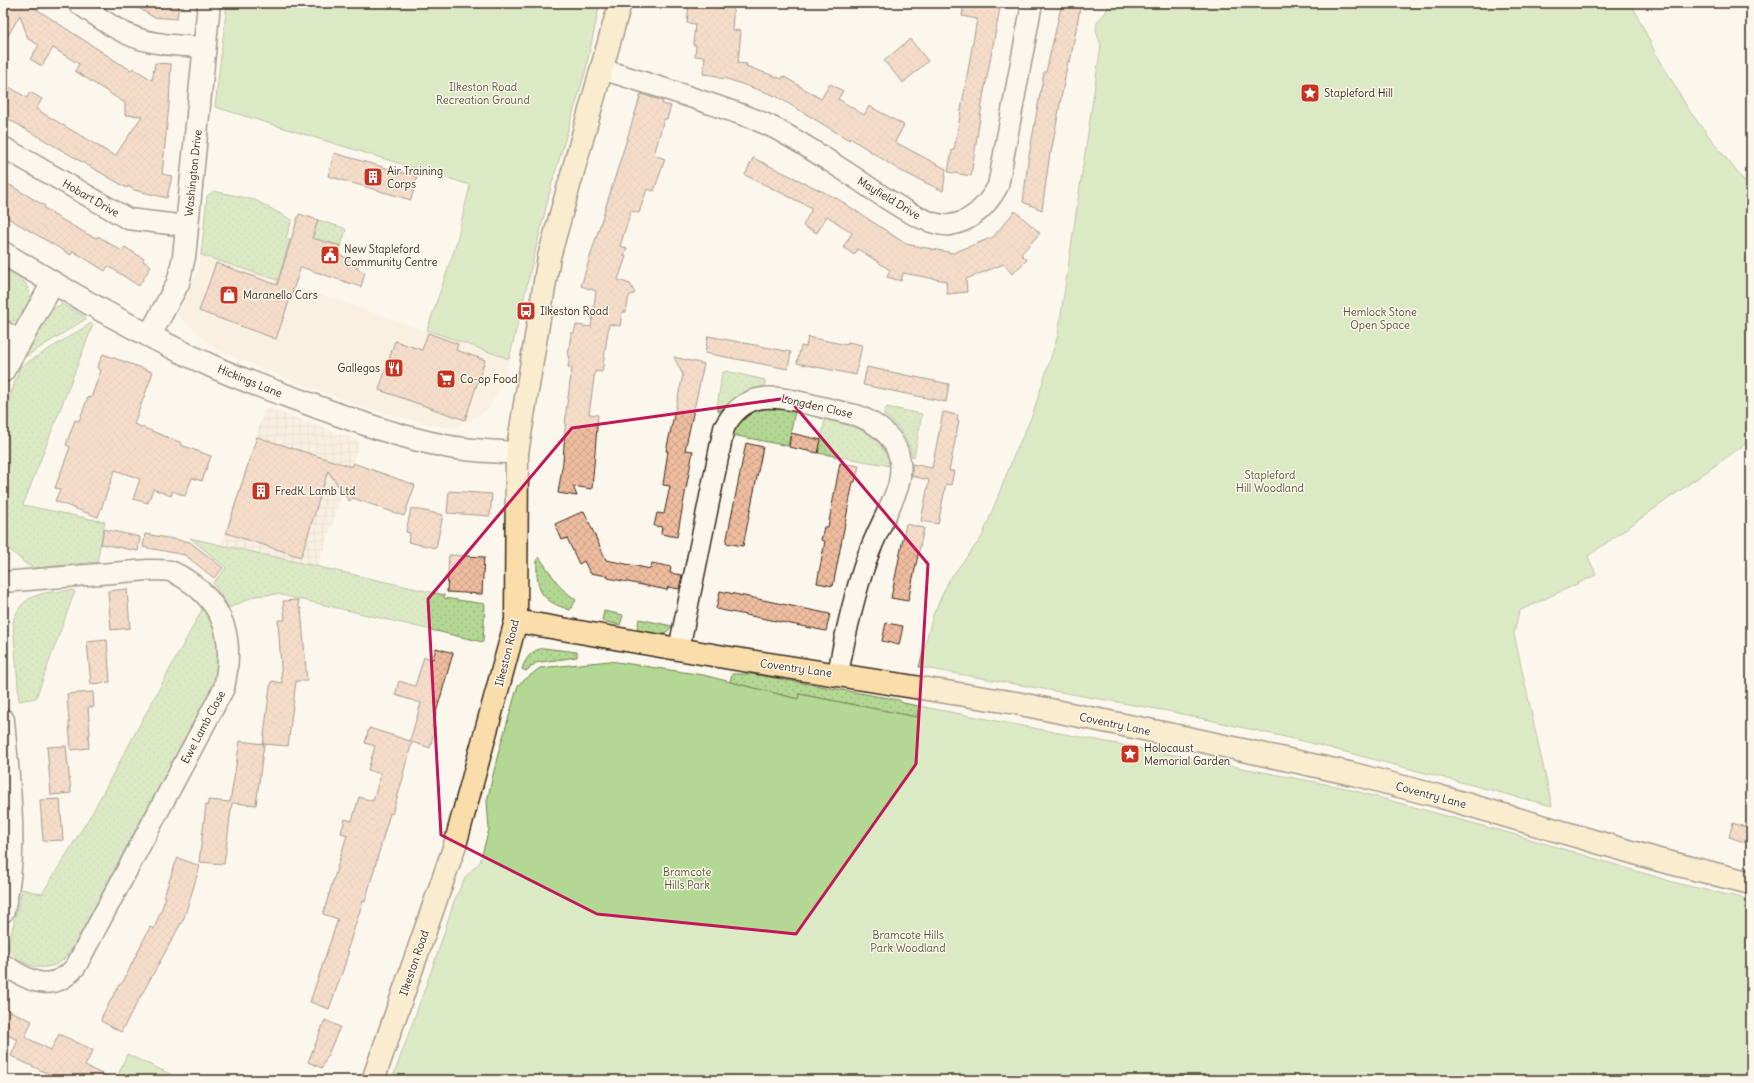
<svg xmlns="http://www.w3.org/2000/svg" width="1754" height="1083" font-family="Delius,sans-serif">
<defs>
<pattern id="industrial-grid" width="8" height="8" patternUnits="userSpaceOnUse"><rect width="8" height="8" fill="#f7e6d5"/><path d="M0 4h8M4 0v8" fill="none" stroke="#d5c5b6"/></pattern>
<pattern id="grass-dots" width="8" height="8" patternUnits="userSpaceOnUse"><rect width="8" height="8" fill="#b3d893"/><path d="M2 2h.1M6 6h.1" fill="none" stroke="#9bba7e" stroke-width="1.8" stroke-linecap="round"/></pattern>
<pattern id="building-cross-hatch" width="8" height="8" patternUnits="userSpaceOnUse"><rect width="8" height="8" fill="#efbda0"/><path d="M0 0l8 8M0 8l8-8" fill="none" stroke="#cea389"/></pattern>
</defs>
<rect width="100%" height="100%" fill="#fbf7ec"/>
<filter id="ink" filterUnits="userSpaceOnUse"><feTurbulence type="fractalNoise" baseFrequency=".025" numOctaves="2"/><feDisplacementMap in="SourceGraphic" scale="8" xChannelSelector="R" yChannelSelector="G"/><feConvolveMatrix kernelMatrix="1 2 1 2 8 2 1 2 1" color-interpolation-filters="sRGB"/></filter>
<g filter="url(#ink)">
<polygon fill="#f7e6d5" points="201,255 278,280 509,359 502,386 488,409 479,416 456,428 441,427 370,410 290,380 214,348 177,315 197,273"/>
<polygon fill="url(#industrial-grid)" points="265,407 360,441 318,566 221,545"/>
<g fill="url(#grass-dots)" stroke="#778158">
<polygon points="214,191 255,200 292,220 286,238 290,240 278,280 201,255 207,196"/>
<polygon points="318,220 344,228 346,230 341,246 328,242 325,249 310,244"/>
<path d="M3,268C9,272 20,276 24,282C34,293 29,310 19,319C14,322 8,321 3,322Z"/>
<polygon points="62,304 85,317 86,319 20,360 47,311"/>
<polygon points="91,323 93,325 91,330 23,505 105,522 97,562 34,568 26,564 10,550 6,544 3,513 3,422 5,411 20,367"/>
<path d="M726,371L765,380V386C745,390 733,399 719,412L717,408L722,373Z"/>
<path d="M777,407L795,411L788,446L733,435C739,415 757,408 777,407Z"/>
<path d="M887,407L922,414L914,457H912C908,438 899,426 883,414Z"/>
<path d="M825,419C858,428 879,430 891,466L818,453Z"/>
<polygon points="190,538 444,595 444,598 485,604 483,642 277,594 255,596 229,608 213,583 226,568"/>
<path d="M539,557L561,588L576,600L570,610C539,600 536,590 537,559Z"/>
<path d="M73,590L75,592L72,599L36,698L19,701L13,622C22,591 46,593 73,590Z"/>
<path d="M204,606L221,639L217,678L78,938C74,945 68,956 62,961C43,974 19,966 8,947L22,889L42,894L92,813Z"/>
<polygon points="604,611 623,615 620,625 602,621"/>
<path d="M639,619L672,626C664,639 650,633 637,630Z"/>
<path d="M544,648L577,652V657L541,662L536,663L526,671L522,669C526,657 532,650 544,648Z"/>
<polygon points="732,674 752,674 899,700 903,703 919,706 917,717 799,694 798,699 730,682"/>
</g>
<g fill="#b3d893" stroke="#778158">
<polygon points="227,3 600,3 585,73 552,183 509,359 427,330 455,248 470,185 215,107"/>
<path d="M1109,3H1631L1654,50L1690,112L1751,190V440L1588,556L1596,575L1519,611L1514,634L1552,806L1303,741L1173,712L919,667L933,615L949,580L982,537L1015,453L1032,416L1058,335L1101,45C1088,14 1105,24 1109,3Z"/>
<polygon points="610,661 703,675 798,699 799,694 917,717 919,706 1341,787 1523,837 1680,884 1751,900 1751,1080 392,1080 438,952 454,901 466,876 480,862 489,829 487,801 498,754 518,685 540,668"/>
<polygon points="127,1054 183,1080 116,1080"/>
</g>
<g fill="url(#building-cross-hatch)" stroke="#3b2a1e">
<polygon points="3,3 27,3 122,65 131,70 133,68 152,80 155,63 171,64 169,105 162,174 172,176 167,198 134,190 128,186 127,188 3,116 3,83 27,98 30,92 42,99 36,109 115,156 142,116 125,115 125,103 75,71 79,64 53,48 42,66 30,59 39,45 28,39 20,15 3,44"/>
<polygon points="131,3 179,3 177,19 153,17"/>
<polygon points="689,3 734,3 732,30 741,31 738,63 747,64 746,66 782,79 783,76 821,99 830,84 843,91 838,99 864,115 869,106 904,125 895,142 946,169 943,191 899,170 850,138 849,140 776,96 727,79 718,78 718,76 703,74 705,57 695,56 696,45 693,45 695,24 687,23"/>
<polygon points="964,3 980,5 981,3 1001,3 983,98 971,176 948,172 952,150 954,150 977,19 962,16"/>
<polygon points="1062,3 1081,3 1070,62 1068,61 1051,153 1050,153 1042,210 1023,202 1028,161 1044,72 1046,72"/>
<polygon points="910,39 928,61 903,83 884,61"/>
<polygon points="641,94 663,101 662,104 671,106 667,119 664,119 654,155 665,159 654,191 647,189 639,213 631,211 620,246 627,248 624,256 626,256 618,280 630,284 635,293 629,296 626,312 622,312 620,326 609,324 602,372 595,371 589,414 598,415 592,489 573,486 577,496 558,493 563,462 566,412 572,367 568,367 570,356 568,356 571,333 574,333 576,325 591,327 596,291 581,286"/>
<polygon points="334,153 417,177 411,200 328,176"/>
<polygon points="753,158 838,199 906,244 953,253 993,237 1015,211 1040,233 1021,254 1027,260 1012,274 1004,264 966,279 967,292 947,294 946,281 903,273 901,281 887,277 890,270 858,249 854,255 843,247 852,233 827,216 817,233 803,226 812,208 745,175"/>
<polygon points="3,181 45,206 44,208 53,213 52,214 89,235 97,238 98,236 122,251 125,247 144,259 143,261 151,266 139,286 108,266 105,271 73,251 71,255 3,215"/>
<polygon points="299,214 318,220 312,238 341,246 339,255 359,262 357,269 365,272 361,287 301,267 276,339 199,311 216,263 277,285"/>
<polygon points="428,333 458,344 456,350 485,360 465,420 379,390 395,341 422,350"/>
<polygon points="708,336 791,352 788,369 705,353"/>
<polygon points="808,337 847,345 848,342 862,345 856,375 797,363 801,346 806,347"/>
<polygon points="103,354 153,372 134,424 182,443 181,445 211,456 202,481 192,478 185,496 173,491 171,496 153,489 148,503 133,499 140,479 115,470 98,517 55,501 60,489 55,488 70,447 66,445 75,420 79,421 88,397 91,398 101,370 97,368"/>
<polygon points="674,357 704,364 685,450 693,451 677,537 661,534 662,527 654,526 657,513 664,514 670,486 663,485 668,451 666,451 683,375"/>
<polygon points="867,367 949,384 946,402 863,385"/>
<polygon points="943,412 958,415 957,421 959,421 949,471 954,471 951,485 946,484 938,524 921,521 929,480 912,476 912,464 932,468"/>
<polygon points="791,433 821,440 818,453 789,447"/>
<polygon points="257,437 352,467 353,463 415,485 404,516 353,498 349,501 328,471 301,557 226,533"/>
<polygon points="746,443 763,447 743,546 726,543"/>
<polygon points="840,463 859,466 855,482 853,482 833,586 817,583 825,541 821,540 824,527 828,527"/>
<polygon points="449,491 492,494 490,516 447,513"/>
<polygon points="411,508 443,515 436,548 408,542 410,533 406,532"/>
<polygon points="584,511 606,560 651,569 652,563 671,567 670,573 682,575 679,589 668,587 667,590 608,578 608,576 590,573 584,561 579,564 567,538 562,540 555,524"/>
<polygon points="906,524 924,528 908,601 891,598"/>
<polygon points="104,529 140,537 138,551 101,544"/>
<polygon points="145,534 190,542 223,568 214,578 185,555 143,547"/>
<polygon points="449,555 484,557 482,594 447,592"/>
<polygon points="127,589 130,628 111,630 108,591"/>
<polygon points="720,591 830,614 826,631 716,609"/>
<polygon points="298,600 299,608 301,608 307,681 296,681 288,746 263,744 270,686 271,686 272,681 282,683 278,620 285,620 283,601"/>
<polygon points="886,623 903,626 899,645 882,641"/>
<polygon points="107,640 110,682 91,684 87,642"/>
<polygon points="436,648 453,653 432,727 435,727 430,748 412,742 403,774 404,775 392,814 390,813 365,902 363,901 347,951 349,951 343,970 329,1009 310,1002 338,919 323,914 347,835 341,833 345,819 352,821 359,797 373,801 381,774 368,770 375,746 365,743 369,728 410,741 421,703 395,695 399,681 415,686 424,657 433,659"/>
<polygon points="93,692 94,707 88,707 90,735 88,735 89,748 71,750 67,694"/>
<polygon points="240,741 264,744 256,805 232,803 224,864 199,862 206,805 208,805 208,800 230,802"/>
<polygon points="66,746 71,793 51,795 47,747"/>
<polygon points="60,799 63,840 43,841 40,800"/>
<polygon points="1733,823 1751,829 1751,844 1729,837"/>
<polygon points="178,858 200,866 184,918 121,1032 101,1021 102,1016 119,985 123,982 150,927 154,929 166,897 164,896 175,864"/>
<polygon points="3,1008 32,1021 25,1037 51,1050 59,1034 93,1050 85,1066 115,1080 61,1080 11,1056 18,1040 3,1033"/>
<polygon points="325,1020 340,1027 322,1068 308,1062"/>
</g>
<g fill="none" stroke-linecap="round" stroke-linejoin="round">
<g stroke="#3b2a1e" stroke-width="23">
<g id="minor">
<path d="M78,3C101,19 124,37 152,42C169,46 188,46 205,47"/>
<path d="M601,69C637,80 673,91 708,103C728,110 749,116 768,125C797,139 824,158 851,175C874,190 924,228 950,225C972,222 988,204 998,186L1032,3"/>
<polyline points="3,147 128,219 187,226"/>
<polyline points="3,331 19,340"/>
<path d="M3,582L148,570C155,570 163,570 170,571C179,574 187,580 194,585C229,613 233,646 224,688L76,966C53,995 28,981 3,964"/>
<path d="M679,649L724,428C744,390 773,395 809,404C826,408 842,412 859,416C891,430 907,452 898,487C889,511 876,533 867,558C854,595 845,635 838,674"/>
</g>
</g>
<g stroke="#3b2a1e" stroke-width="25">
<g id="tertiary">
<polyline points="150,335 178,283 184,257 209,3"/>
<polyline points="3,371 53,283"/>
<path d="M3,720C8,784 19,848 3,911"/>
</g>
</g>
<g stroke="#3b2a1e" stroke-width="25">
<path id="secondary" d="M3,253C72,294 142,335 216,368C247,382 280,393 312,405C355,421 399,437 445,446C468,451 493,451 517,453"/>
</g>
<g stroke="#3b2a1e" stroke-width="25">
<g id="primary">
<polyline points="516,621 730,658 1016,703 1197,740 1353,774 1438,796 1659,860 1751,883"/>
<polyline points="373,1080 455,845 516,621 517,453 549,257 620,3"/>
</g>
</g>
<use href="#minor" stroke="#fbf7ec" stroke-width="20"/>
<use href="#tertiary" stroke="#fbf7ec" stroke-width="22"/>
<use href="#secondary" stroke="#fbf7ec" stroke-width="22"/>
<use href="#primary" stroke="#f9deab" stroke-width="22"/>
</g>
</g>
<path d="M0 0H1754V1083H0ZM788,398L928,564L916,764L796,934L597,914L441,835L428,599L572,428Z" fill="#fbf7ec" fill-opacity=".55" fill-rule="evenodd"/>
<path fill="none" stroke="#c2185b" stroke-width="3" stroke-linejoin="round" d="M788,398L928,564L916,764L796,934L597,914L441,835L428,599L572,428Z"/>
<defs>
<g id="sight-square" transform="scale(1)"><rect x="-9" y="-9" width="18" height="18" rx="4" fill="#c8321e" stroke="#fbf7ec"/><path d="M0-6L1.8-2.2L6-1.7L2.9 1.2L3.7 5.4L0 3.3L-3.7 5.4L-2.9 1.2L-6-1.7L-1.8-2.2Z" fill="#fff"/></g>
<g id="building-square" transform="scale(1)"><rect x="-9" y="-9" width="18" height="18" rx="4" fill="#c8321e" stroke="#fbf7ec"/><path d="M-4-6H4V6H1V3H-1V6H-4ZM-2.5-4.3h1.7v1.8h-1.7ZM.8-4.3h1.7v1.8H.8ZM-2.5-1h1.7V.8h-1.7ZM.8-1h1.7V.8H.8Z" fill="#fff"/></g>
<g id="civic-square" transform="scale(1)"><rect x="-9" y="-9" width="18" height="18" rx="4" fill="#c8321e" stroke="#fbf7ec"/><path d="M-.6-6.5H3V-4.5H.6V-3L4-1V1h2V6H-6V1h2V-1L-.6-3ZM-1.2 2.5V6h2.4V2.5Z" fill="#fff"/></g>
<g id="shop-square" transform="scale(1)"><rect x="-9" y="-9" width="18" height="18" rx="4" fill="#c8321e" stroke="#fbf7ec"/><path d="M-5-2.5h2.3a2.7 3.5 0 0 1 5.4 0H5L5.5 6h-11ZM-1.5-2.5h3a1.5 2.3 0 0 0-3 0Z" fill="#fff"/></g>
<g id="bus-square" transform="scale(1)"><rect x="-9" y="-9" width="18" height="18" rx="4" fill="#c8321e" stroke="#fbf7ec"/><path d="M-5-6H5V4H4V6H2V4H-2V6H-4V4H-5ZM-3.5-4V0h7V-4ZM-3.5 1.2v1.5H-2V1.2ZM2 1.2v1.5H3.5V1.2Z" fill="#fff"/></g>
<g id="restaurant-square" transform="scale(1)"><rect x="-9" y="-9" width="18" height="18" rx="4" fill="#c8321e" stroke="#fbf7ec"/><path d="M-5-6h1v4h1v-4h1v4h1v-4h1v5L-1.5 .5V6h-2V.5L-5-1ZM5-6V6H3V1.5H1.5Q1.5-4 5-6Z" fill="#fff"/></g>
<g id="supermarket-square" transform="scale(1)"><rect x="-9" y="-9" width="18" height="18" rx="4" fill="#c8321e" stroke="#fbf7ec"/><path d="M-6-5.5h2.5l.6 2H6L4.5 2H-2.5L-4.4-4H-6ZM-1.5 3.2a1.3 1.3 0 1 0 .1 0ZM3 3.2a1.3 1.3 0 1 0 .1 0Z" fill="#fff"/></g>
</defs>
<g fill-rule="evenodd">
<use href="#sight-square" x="1310" y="93"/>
<use href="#building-square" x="373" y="177"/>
<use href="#civic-square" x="330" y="255"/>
<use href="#shop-square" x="229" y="295"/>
<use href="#bus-square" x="526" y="311"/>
<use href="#restaurant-square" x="394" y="368"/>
<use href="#supermarket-square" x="446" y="379"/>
<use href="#building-square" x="261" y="491"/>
<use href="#sight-square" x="1130" y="754"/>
</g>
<g text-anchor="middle" stroke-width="3" stroke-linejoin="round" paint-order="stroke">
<g font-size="11" fill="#59563b" stroke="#fbf7ec">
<text x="483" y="91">Ilkeston Road<tspan x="483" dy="13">Recreation Ground</tspan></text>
<text x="1380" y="316">Hemlock Stone<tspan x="1380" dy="13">Open Space</tspan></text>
<text x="1270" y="479">Stapleford<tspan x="1270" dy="13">Hill Woodland</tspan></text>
<text x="687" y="876">Bramcote<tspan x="687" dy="13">Hills Park</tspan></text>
<text x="908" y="939">Bramcote Hills<tspan x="908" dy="13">Park Woodland</tspan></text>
</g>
<g font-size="11" fill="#3b2a1e" stroke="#fbf7ec" text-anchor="start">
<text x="1324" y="97">Stapleford Hill</text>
<text x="387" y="175">Air Training<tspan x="387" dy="13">Corps</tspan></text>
<text x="344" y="253">New Stapleford<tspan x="344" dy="13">Community Centre</tspan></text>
<text x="243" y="299">Maranello Cars</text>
<text x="540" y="315">Ilkeston Road</text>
<text x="380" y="372" text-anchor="end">Gallegos</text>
<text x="460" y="383">Co-op Food</text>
<text x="275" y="495">FredK. Lamb Ltd</text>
<text x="1144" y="752">Holocaust<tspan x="1144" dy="13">Memorial Garden</tspan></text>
</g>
<g font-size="11" fill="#3b2a1e" stroke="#fbf7ec">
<text transform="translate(193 173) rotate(-84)" y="4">Washington Drive</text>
<text transform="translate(91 198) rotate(30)" y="4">Hobart Drive</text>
<text transform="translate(889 198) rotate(31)" y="4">Mayfield Drive</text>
<text transform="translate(250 381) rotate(22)" y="4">Hickings Lane</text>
<text transform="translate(817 406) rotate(13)" y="4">Longden Close</text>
<text transform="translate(507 653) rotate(-76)" y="4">Ilkeston Road</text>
<text transform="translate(796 668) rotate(8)" y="4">Coventry Lane</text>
<text transform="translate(1115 724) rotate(12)" y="4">Coventry Lane</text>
<text transform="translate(203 727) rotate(-62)" y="4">Ewe Lamb Close</text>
<text transform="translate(1431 795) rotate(15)" y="4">Coventry Lane</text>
<text transform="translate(414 963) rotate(-71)" y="4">Ilkeston Road</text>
</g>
</g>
<rect width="1754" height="1083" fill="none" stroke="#fbf7ec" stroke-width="16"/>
<rect x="8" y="8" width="1738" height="1067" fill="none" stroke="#3b2a1e" stroke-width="1.5" filter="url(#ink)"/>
</svg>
